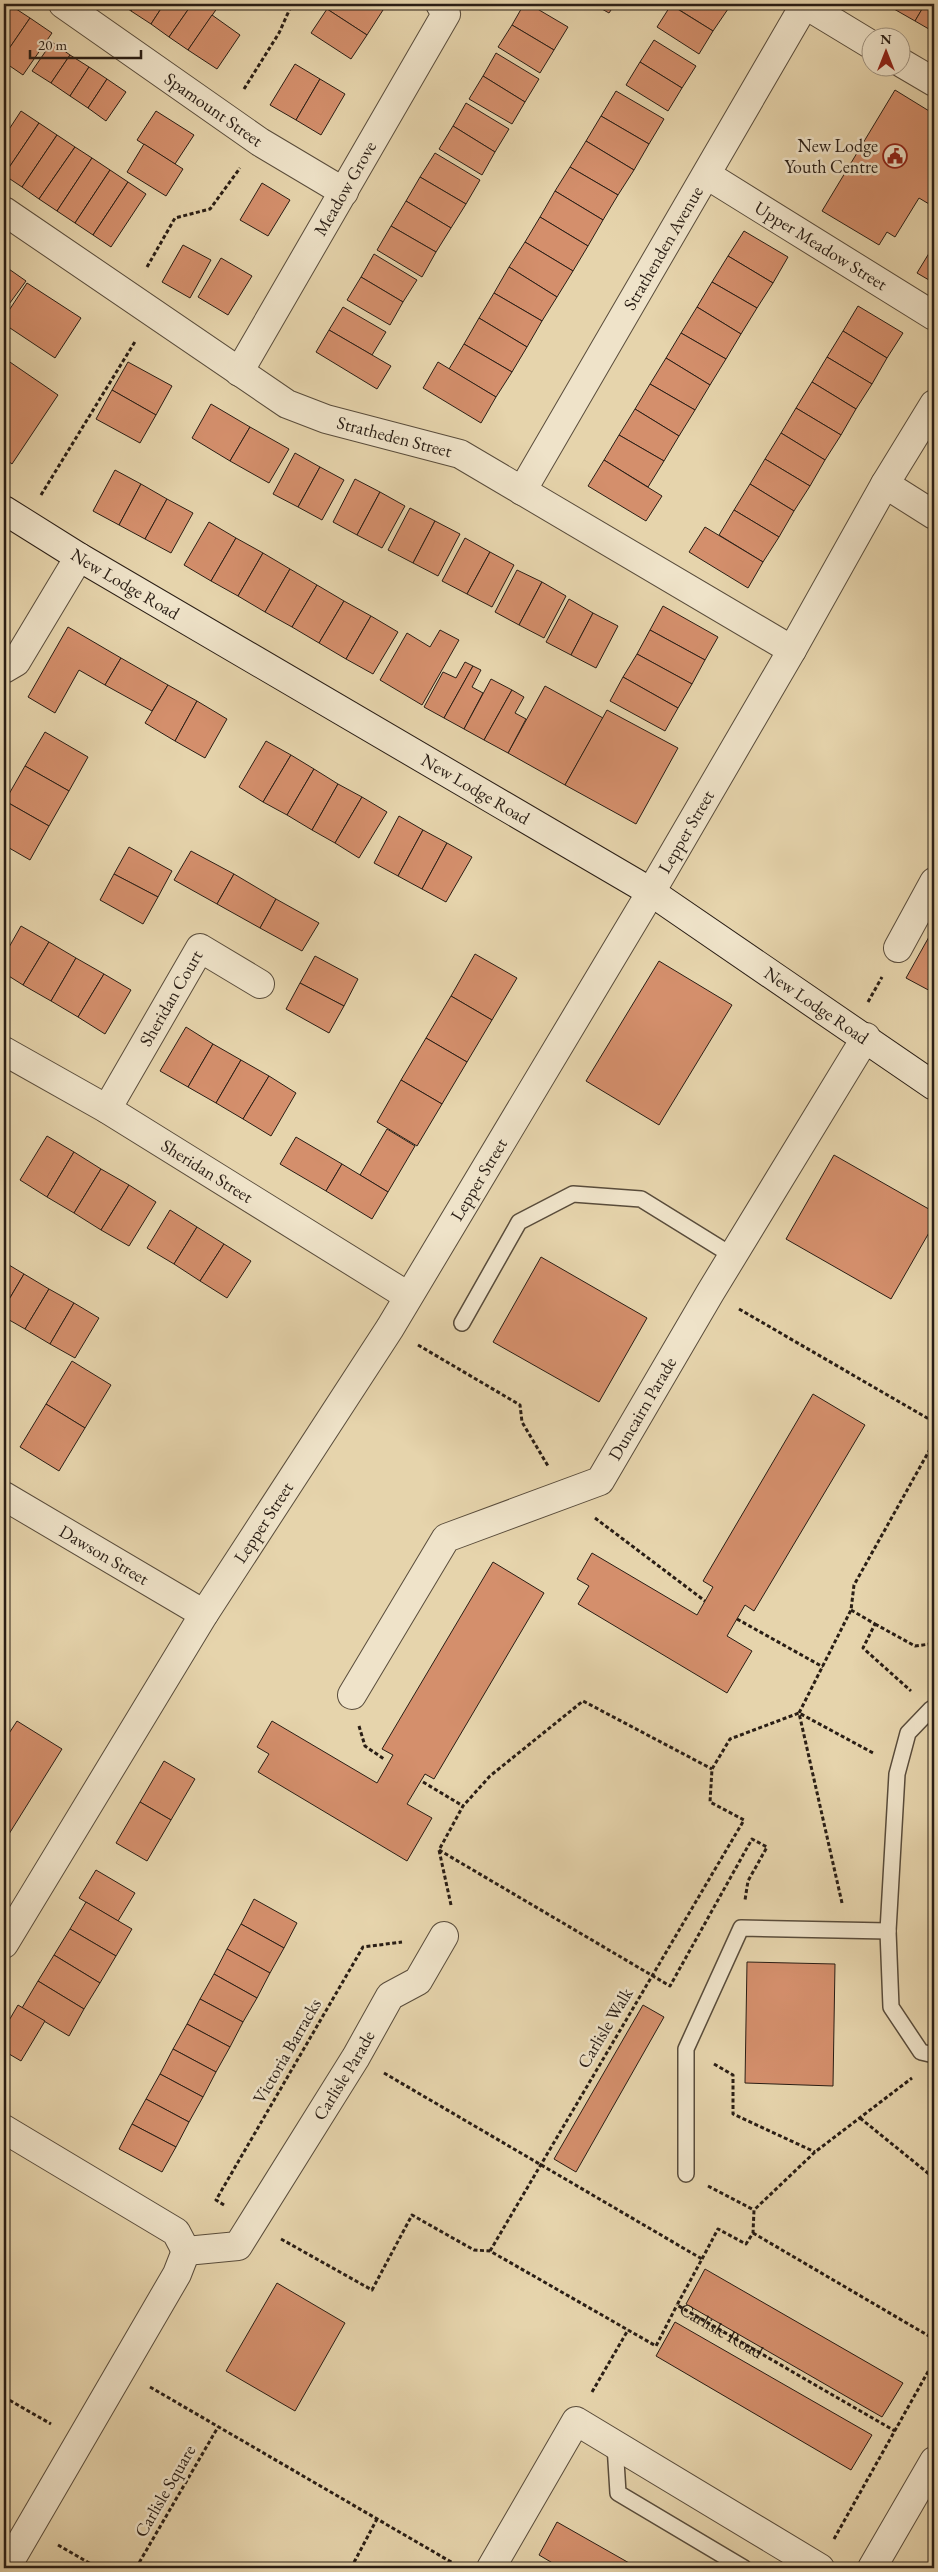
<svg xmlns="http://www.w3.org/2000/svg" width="938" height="2572" font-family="'EB Garamond',serif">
<rect width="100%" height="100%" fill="#e6d4ac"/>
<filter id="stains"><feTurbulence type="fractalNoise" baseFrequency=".004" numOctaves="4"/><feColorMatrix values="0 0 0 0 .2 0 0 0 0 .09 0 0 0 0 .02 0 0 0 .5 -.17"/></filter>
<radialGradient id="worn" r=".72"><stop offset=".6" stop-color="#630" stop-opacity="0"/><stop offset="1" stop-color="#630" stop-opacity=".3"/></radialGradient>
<g fill="#d48f6c" stroke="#2a1e15">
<polygon points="4,4 10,5 4,14"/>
<polygon points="121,4 136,4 131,11"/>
<polygon points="136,4 164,4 151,24 131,11"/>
<polygon points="164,4 192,4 169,37 151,24"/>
<polygon points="192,4 220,4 188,50 169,37"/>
<polygon points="330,4 373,4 383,10 367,35 327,9"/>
<polygon points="524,4 529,4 568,27 554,50 512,25"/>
<polygon points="593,4 615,4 609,13"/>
<polygon points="670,4 720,4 728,9 713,31"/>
<polygon points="897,4 925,4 915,21 894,9"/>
<polygon points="925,4 934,4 934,32 915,21"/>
<polygon points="10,5 30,18 4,56 4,14"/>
<polygon points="671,5 713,31 699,54 657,27"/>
<polygon points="327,9 367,35 351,59 311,33"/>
<polygon points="212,15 240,35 217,69 188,50"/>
<polygon points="30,18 52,33 23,75 4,62 4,56"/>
<polygon points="512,25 554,50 540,73 498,47"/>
<polygon points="654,40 696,66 682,88 640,62"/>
<polygon points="52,42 70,55 51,83 32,71"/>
<polygon points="496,53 539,79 525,102 483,76"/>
<polygon points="70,55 89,67 70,96 51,83"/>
<polygon points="640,62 682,88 668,111 626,85"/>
<polygon points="295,64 320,79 296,120 270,105"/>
<polygon points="89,67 107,79 88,108 70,96"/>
<polygon points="483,76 525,102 512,124 469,99"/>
<polygon points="107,79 126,92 106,121 88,108"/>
<polygon points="320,79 345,94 321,135 296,120"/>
<polygon points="895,90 934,114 934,207 919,198 895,237 887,232 879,245 822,211"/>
<polygon points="616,91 664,119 649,144 601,116"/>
<polygon points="466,103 509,129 495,152 453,126"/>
<polygon points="21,111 39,123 4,175 4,137"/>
<polygon points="156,111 194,135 175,164 137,140"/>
<polygon points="601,116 649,144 634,170 586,141"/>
<polygon points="39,123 57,135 22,187 4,175"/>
<polygon points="453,126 495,152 482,175 439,149"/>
<polygon points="57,135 75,147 39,199 22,187"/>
<polygon points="586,141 634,170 618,195 570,167"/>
<polygon points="144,144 183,169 166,196 127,172"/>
<polygon points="75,147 92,158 57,211 39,199"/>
<polygon points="435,153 480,180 466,204 420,177"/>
<polygon points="92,158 110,170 75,223 57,211"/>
<polygon points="570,167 618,195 603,220 555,191"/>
<polygon points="110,170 128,182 93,235 75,223"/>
<polygon points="420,177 466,204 451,228 406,201"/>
<polygon points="128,182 146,194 111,247 93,235"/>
<polygon points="262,183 290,200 268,236 240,220"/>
<polygon points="555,191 603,220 588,246 540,217"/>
<polygon points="406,201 451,228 436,252 391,226"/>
<polygon points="540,217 588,246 573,271 525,242"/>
<polygon points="391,226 436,252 422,277 377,250"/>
<polygon points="744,231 788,257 773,283 728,256"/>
<polygon points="525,242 573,271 557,297 509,267"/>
<polygon points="183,245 211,260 190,298 162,282"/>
<polygon points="934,245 934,283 917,273"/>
<polygon points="374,254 417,280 403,302 361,277"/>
<polygon points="728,256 773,283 757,308 712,282"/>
<polygon points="221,258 252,276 228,315 198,297"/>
<polygon points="6,267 26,281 4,311 4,270"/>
<polygon points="509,267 557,297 542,321 494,293"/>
<polygon points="361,277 403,302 390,325 347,300"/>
<polygon points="712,282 757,308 741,334 697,307"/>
<polygon points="27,283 81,318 55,358 4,324 4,318"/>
<polygon points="494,293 542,321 527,347 479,318"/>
<polygon points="858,306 903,333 887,358 843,331"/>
<polygon points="343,307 386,332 372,355 329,330"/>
<polygon points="697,307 741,334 726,359 681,333"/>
<polygon points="479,318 527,347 512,372 464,344"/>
<polygon points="329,330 391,366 377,389 316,352"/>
<polygon points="843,331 887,358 872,384 827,357"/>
<polygon points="681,333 726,359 710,385 666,358"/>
<polygon points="464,344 512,372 496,397 449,369"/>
<polygon points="827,357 872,384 856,409 812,382"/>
<polygon points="4,358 58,395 12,464 4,458"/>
<polygon points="666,358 710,385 695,410 650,384"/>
<polygon points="128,362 172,386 156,415 112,390"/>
<polygon points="438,362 496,397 481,423 423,388"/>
<polygon points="812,382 856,409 841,435 796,408"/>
<polygon points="650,384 695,410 679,436 635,409"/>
<polygon points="112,390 156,415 140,443 96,419"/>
<polygon points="211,404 250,427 230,461 192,438"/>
<polygon points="796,408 841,435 825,460 781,433"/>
<polygon points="635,409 679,436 664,461 619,435"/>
<polygon points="250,427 289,449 269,483 230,461"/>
<polygon points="781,433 825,460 810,486 765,459"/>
<polygon points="619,435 664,461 648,487 604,460"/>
<polygon points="295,453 320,467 298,507 273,494"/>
<polygon points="765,459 810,486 794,511 750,484"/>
<polygon points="604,460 662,496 646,521 588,486"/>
<polygon points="320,467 344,480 322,520 298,507"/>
<polygon points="115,470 141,484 119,525 93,511"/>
<polygon points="355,479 380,492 357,535 333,522"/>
<polygon points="141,484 167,499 145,539 119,525"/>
<polygon points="750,484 794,511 779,537 734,510"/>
<polygon points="380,492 405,506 382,548 357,535"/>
<polygon points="167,499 193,513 171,553 145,539"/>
<polygon points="410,508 435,521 413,563 388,550"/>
<polygon points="734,510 779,537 763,562 719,535"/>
<polygon points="435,521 460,534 438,576 413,563"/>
<polygon points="209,522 236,538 211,581 184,565"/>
<polygon points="705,527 763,562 748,588 689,552"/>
<polygon points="236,538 263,553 238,596 211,581"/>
<polygon points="465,538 490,552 467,594 442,581"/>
<polygon points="490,552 514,565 492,607 467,594"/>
<polygon points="263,553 290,569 265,612 238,596"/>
<polygon points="290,569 317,585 292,627 265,612"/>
<polygon points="517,570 542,582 519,625 495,612"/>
<polygon points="542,582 566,596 544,638 519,625"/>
<polygon points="317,585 344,601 319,643 292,627"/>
<polygon points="569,599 593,613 571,655 546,642"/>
<polygon points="344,601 371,616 346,659 319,643"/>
<polygon points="663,606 718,637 705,660 650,630"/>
<polygon points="593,613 618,626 596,668 571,655"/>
<polygon points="371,616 398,632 373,674 346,659"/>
<polygon points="68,627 121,658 105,685 79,670 55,713 28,697"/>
<polygon points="440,630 459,640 422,705 380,680 407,633 430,647"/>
<polygon points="650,630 705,660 692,684 637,654"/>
<polygon points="637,654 692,684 678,708 623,677"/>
<polygon points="121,658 168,685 152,711 105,685"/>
<polygon points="465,662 473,666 444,718 424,707 443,672 456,678"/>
<polygon points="473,666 481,670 472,687 483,693 464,729 444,718"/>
<polygon points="623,677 678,708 665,731 610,701"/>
<polygon points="491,679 512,690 484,740 464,729"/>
<polygon points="168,685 197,701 175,741 145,723"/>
<polygon points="545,686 603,718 565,785 508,753"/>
<polygon points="512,690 524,697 515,713 526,719 508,753 484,740"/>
<polygon points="197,701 227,719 205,758 175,741"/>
<polygon points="607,710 678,748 636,824 565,785"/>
<polygon points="45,732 88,757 69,791 25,766"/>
<polygon points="266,741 291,755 263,802 239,787"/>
<polygon points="291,755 314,769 287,815 263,802"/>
<polygon points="25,766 69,791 49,826 5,801"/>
<polygon points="314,769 338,784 312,830 287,815"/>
<polygon points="338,784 362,797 335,843 312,830"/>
<polygon points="362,797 387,812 359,858 335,843"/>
<polygon points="5,801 49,826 30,860 4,845"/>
<polygon points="399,816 423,830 398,876 374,863"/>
<polygon points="423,830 447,843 422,889 398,876"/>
<polygon points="447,843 472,857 446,902 422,889"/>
<polygon points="129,847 172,871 158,897 114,874"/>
<polygon points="191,851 234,874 217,904 174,880"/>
<polygon points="114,874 158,897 143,924 100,900"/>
<polygon points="234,874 276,899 260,928 217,904"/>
<polygon points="276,899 319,923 302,951 260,928"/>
<polygon points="21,926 49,942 23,985 4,973 4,956"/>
<polygon points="930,935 934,937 934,993 906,978"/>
<polygon points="49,942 76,958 51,1001 23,985"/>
<polygon points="475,954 517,978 492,1020 451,996"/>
<polygon points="315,956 358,979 344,1006 300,983"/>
<polygon points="76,958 104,974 78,1017 51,1001"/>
<polygon points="659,961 732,1005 659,1125 586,1081"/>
<polygon points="104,974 131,990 105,1034 78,1017"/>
<polygon points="300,983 344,1006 329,1033 286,1009"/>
<polygon points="451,996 492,1020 467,1062 426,1038"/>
<polygon points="186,1027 213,1044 188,1087 160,1071"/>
<polygon points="426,1038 467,1062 442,1104 401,1080"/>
<polygon points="213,1044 241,1060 216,1103 188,1087"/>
<polygon points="241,1060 269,1076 243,1119 216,1103"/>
<polygon points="269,1076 296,1093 271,1136 243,1119"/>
<polygon points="401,1080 442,1104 417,1146 377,1122"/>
<polygon points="387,1129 415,1146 388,1192 360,1175"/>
<polygon points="47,1136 74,1152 47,1197 20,1180"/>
<polygon points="296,1137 342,1164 326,1191 280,1164"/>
<polygon points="74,1152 101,1169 74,1213 47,1197"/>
<polygon points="834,1155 934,1212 934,1224 891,1299 786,1239"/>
<polygon points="342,1164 388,1192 372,1219 326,1191"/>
<polygon points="101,1169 129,1185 101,1230 74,1213"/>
<polygon points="129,1185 156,1202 129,1246 101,1230"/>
<polygon points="170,1210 197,1227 174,1264 147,1248"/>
<polygon points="197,1227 224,1244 200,1281 174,1264"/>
<polygon points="224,1244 251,1261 227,1298 200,1281"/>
<polygon points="541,1257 647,1318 599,1402 493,1342"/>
<polygon points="4,1262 24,1274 4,1308"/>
<polygon points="24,1274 49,1289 25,1329 4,1317 4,1308"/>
<polygon points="49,1289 74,1303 50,1344 25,1329"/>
<polygon points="74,1303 99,1318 75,1358 50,1344"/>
<polygon points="72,1361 111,1385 85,1428 46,1404"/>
<polygon points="813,1394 865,1425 754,1611 745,1605 727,1636 752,1651 727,1693 578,1604 589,1586 577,1579 592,1553 697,1615 713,1587 703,1581"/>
<polygon points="46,1404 85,1428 59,1471 20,1447"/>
<polygon points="493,1562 544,1593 434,1779 425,1774 407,1804 432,1818 407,1861 258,1772 269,1754 257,1747 272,1721 377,1783 393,1755 382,1749"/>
<polygon points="17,1721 62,1749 4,1842 4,1741"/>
<polygon points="164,1761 195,1779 171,1820 140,1802"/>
<polygon points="140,1802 171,1820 147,1861 116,1843"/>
<polygon points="96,1870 135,1893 118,1921 79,1898"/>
<polygon points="254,1899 297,1923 284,1948 241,1924"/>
<polygon points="86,1902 132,1929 116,1956 70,1929"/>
<polygon points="241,1924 284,1948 270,1973 227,1949"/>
<polygon points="70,1929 116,1956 100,1983 54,1955"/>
<polygon points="227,1949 270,1973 257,1998 214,1974"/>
<polygon points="54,1955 100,1983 84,2009 38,1981"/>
<polygon points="747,1962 835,1964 833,2086 745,2083"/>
<polygon points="214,1974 257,1998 243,2022 200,1999"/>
<polygon points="38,1981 84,2009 69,2036 22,2008"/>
<polygon points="200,1999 243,2022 230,2047 187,2024"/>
<polygon points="18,2005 45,2021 21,2061 4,2051 4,2029"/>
<polygon points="643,2005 664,2017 576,2172 554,2159"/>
<polygon points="187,2024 230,2047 216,2072 173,2049"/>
<polygon points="173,2049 216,2072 203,2097 160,2074"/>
<polygon points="160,2074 203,2097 189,2122 146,2099"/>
<polygon points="146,2099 189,2122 176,2147 132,2124"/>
<polygon points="132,2124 176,2147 162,2172 119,2149"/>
<polygon points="705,2269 903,2383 882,2417 686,2304"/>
<polygon points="277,2283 345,2323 295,2411 226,2371"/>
<polygon points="675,2322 872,2435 851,2470 656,2356"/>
<polygon points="557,2522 638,2568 561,2568 539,2555"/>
</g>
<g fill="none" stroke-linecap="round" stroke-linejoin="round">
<g stroke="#594c3b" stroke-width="18">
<g id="lane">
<polyline points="462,1323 519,1222 573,1194 641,1199 733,1256"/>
<polyline points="934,1710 931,1709 908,1733 897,1774 888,1931 891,2007 921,2052 934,2055"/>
<polyline points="686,2174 686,2049 741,1928 888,1931"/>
<polyline points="615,2445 618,2493 744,2568"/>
</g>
</g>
<g stroke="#594c3b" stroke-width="30">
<g id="street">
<path id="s2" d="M63,4L260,142L344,192"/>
<polyline points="804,4 870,44"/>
<polyline points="900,62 934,82"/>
<path id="s3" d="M707,175L934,316"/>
<path id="s4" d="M4,211L287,404L326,419L460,454L792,650"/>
<path id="s5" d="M239,372L446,14L440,4"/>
<polyline points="885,484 934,515"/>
<path id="s6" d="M522,491L805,4"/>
<polyline points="4,669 16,662 79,557"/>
<polyline points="898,948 934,882"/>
<path id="s7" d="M4,1051L107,1109L408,1296"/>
<path id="s8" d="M107,1109L200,948L260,984"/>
<path id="s9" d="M4,1496L204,1614"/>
<path id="s10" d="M352,1695L446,1538L600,1481L710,1293L866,1037"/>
<path id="s11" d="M4,1944L204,1614L390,1328L651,892L792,650L885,484L934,404"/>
<path id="s12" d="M4,2129L176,2232L186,2251L238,2246L356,2057L390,1996L418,1981L444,1936"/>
<polyline points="6,2568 177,2274 186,2251"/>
<polyline points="491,2568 576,2421 820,2568"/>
<polyline points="872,2568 934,2461"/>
</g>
</g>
<g stroke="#2a1e15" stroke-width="30">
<g id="secondary">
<path id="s13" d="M4,510L79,557L651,892L934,1086"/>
</g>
</g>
<g stroke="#2a1e15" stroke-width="3" stroke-dasharray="4 2.5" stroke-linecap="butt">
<polyline points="244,89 279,33 292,4"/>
<polyline points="147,267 175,218 210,209 240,168"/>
<polyline points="41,495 136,340"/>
<polyline points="868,1002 882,977"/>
<polyline points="739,1309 934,1422"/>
<polyline points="418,1345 520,1405 522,1422 548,1466"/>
<polyline points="595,1518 705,1601"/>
<polyline points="851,1610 875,1624 863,1648 911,1691"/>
<polyline points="737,1619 823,1667"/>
<polyline points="875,1624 915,1646 930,1644 934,1637"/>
<polyline points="359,1726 365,1746 384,1759"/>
<polyline points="423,1782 463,1806"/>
<polyline points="439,1850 670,1986 752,1839 767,1847 748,1881 745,1900"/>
<polyline points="842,1903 799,1713 851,1610 854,1585 934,1442"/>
<polyline points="451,1905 439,1850 463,1806 490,1776 583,1701 712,1769"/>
<polyline points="714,2064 733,2075 733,2114 815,2152"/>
<path id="s1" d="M384,2073L702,2259L677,2305L895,2431"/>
<polyline points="860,2118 934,2178"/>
<polyline points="708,2186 754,2210"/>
<polyline points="224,2205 216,2200 363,1947 402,1942"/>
<polyline points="753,2233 934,2339"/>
<polyline points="281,2239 372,2290 412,2215 474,2250 490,2251 656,2346 677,2305"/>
<polyline points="490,2251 744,1820 710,1802 712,1769 730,1739 799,1713 875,1754"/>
<polyline points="702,2259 718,2229 746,2244 753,2233 754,2210 815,2152 912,2078"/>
<polyline points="150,2387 458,2566"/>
<polyline points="592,2392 628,2330"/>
<polyline points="4,2397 51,2424"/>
<polyline points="834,2539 934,2361"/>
<polyline points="58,2545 98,2568"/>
<polyline points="532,2564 539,2568"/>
<polyline points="136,2568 218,2427"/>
<polyline points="351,2568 377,2519"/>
</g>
<use href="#lane" stroke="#efe3c9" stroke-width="15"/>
<use href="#street" stroke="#efe3c9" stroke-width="28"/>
<use href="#secondary" stroke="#efe3c9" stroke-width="28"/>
</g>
<defs>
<g id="civic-ring" transform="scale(1.25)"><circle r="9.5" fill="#efe3c9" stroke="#8f2418" stroke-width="1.5"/><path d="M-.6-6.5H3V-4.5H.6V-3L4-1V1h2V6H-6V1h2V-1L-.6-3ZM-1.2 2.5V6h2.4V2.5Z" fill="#8f2418"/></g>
</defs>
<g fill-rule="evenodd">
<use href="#civic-ring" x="895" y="156"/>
</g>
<g text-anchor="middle" stroke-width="5" stroke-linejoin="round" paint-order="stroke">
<g font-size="18" fill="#2a1e15" stroke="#efe3c9">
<text dy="6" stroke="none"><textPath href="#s2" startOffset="184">Spamount Street</textPath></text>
<text dy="6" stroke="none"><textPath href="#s5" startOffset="212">Meadow Grove</textPath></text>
<text dy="6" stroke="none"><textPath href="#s3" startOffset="134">Upper Meadow Street</textPath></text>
<text dy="6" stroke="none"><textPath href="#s6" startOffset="281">Strathenden Avenue</textPath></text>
<text dy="6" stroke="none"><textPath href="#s4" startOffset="455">Stratheden Street</textPath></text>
<text dy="6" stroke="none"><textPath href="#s13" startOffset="142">New Lodge Road</textPath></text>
<text dy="6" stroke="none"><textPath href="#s13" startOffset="548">New Lodge Road</textPath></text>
<text dy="6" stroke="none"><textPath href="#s11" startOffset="1305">Lepper Street</textPath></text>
<text dy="6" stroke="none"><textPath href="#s8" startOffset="128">Sheridan Court</textPath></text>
<text dy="6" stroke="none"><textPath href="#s13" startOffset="952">New Lodge Road</textPath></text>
<text dy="6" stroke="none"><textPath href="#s7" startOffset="236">Sheridan Street</textPath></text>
<text dy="6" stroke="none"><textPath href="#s11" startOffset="900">Lepper Street</textPath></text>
<text dy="6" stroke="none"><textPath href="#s10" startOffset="431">Duncairn Parade</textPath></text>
<text dy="6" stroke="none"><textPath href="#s11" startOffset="495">Lepper Street</textPath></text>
<text dy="6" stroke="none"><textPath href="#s9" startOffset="116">Dawson Street</textPath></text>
<text transform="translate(605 2028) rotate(-59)" y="6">Carlisle Walk</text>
<text transform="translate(287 2051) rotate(-60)" y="6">Victoria Barracks</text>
<text dy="6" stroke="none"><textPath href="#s12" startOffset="475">Carlisle Parade</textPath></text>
<text dy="6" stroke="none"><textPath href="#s1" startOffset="472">Carlisle Road</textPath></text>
<text transform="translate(165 2491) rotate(-60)" y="6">Carlisle Square</text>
</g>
<g font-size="18" fill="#2a1e15" stroke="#efe3c9" text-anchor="end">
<text x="878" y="152">New Lodge<tspan x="878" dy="21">Youth Centre</tspan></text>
</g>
</g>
<rect width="938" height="2572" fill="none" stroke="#e6d4ac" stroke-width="20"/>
<rect x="5" y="5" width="928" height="2562" fill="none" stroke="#2a1e15" stroke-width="2.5"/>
<rect x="10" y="10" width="918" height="2552" fill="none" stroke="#2a1e15"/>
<g transform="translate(886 52)"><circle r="24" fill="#efe3c9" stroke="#a09481"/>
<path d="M0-4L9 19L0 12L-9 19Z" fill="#8f2418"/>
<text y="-8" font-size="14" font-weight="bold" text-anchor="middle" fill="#2a1e15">N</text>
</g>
<path d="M30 50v8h111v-8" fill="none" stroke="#2a1e15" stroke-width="2.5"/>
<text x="38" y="50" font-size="15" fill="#2a1e15" stroke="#efe3c9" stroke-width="4" paint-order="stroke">20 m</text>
<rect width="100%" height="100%" filter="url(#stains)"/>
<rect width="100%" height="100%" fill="url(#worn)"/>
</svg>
